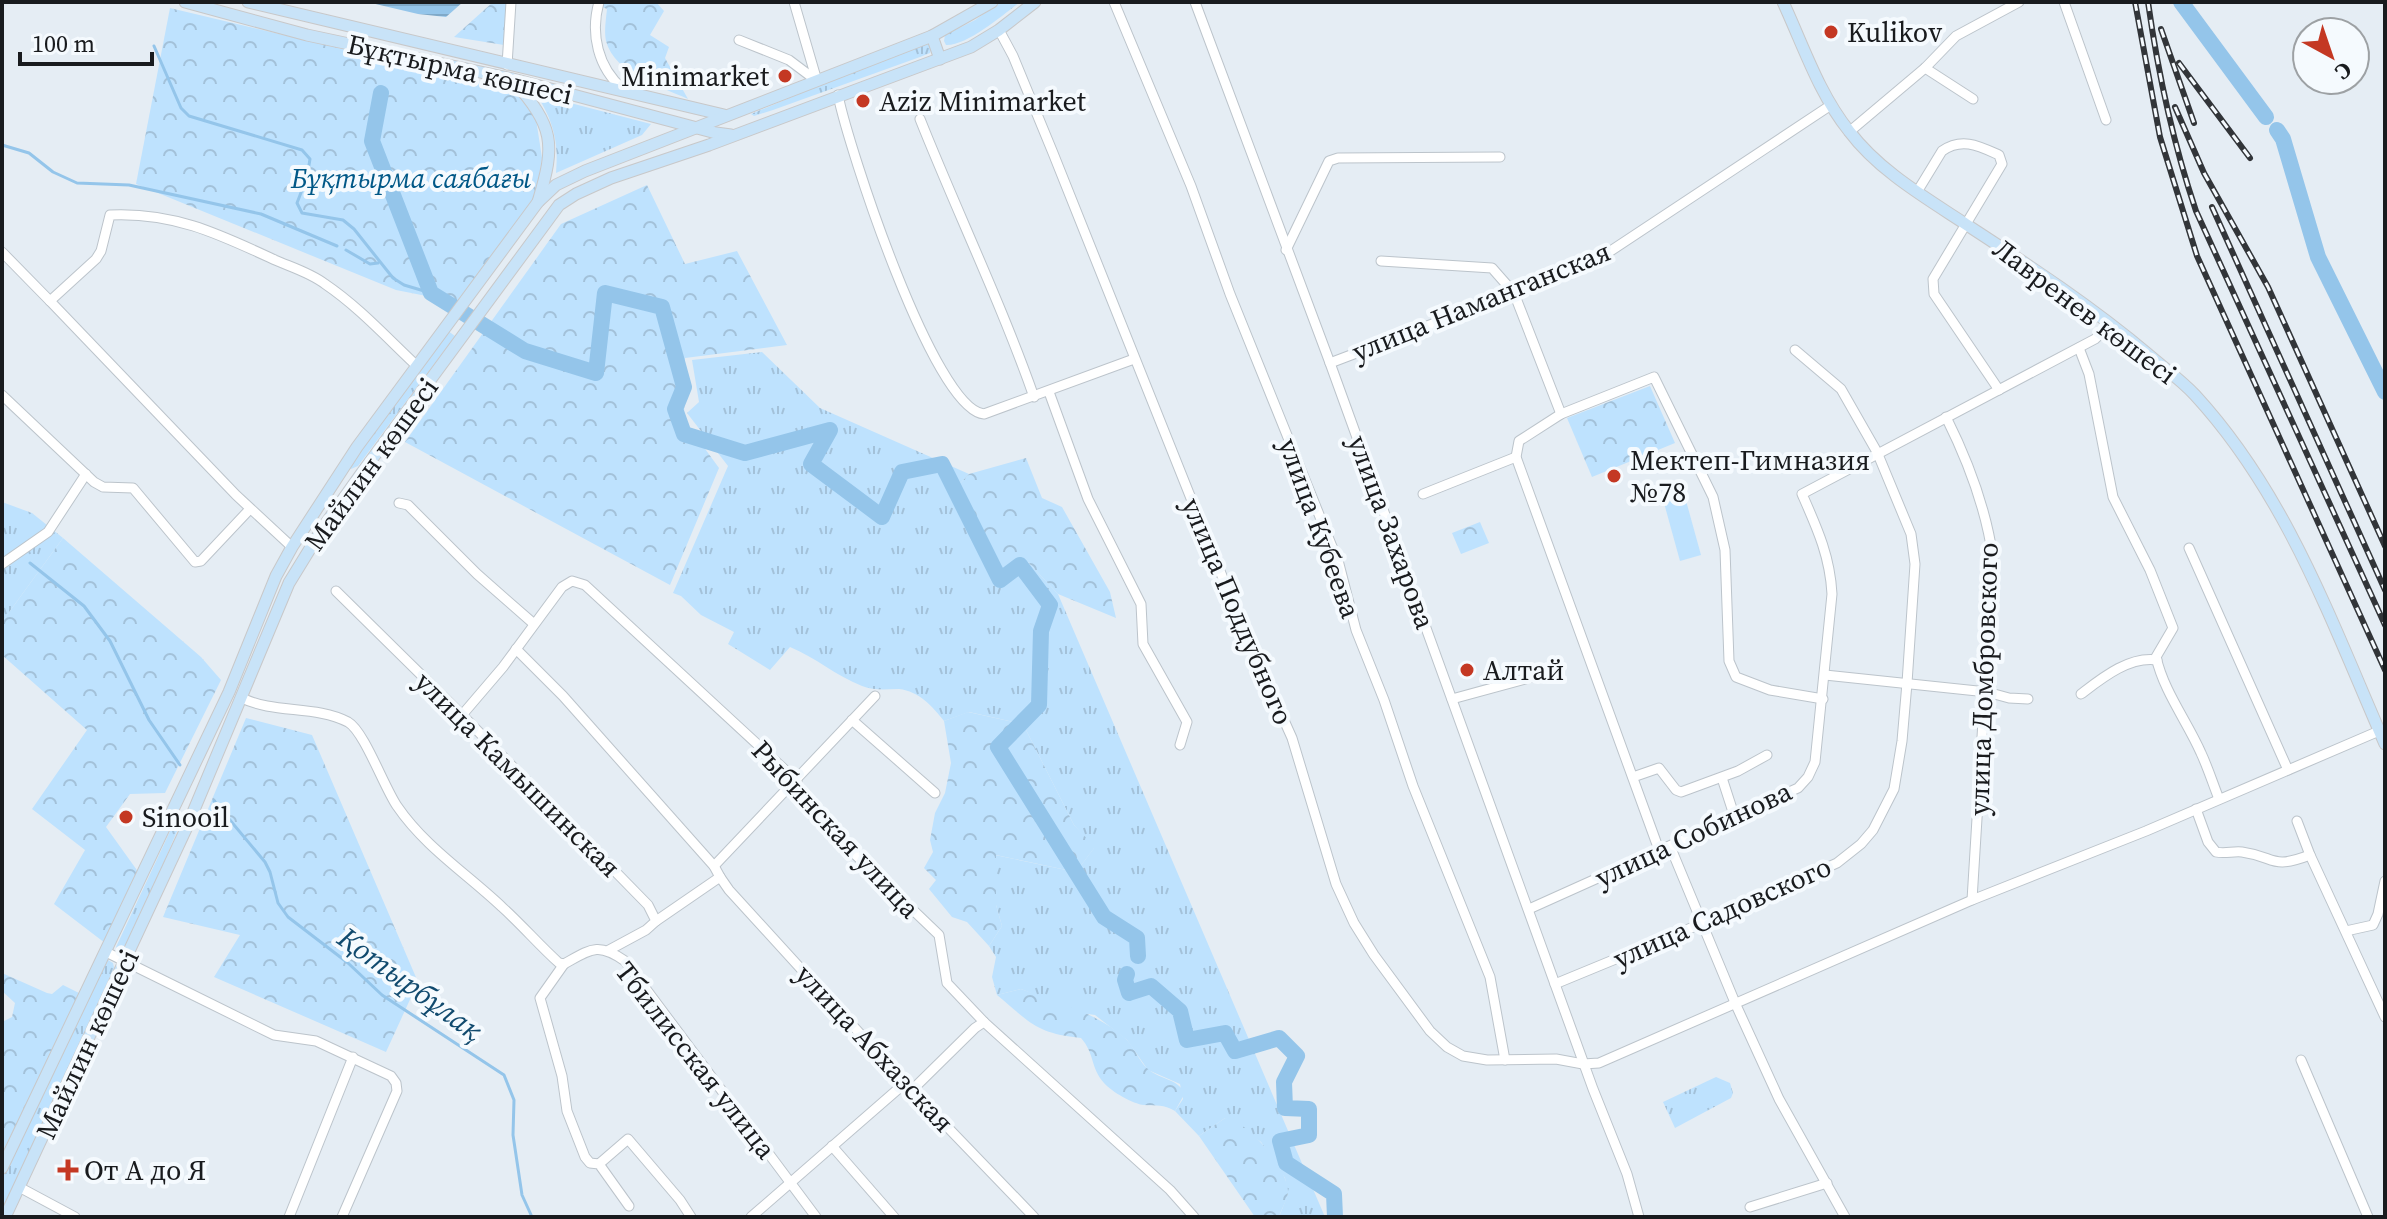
<svg xmlns="http://www.w3.org/2000/svg" width="2387" height="1219" font-family="'Source Serif 4',serif">
<defs>
<pattern id="grass-tufts" width="24" height="20" patternUnits="userSpaceOnUse" patternTransform="scale(2)"><rect width="24" height="20" fill="#bee2fe"/><path d="M3 7l-1-3M5 7V3M7 7l1-3M15 17l-1-3M17 17v-4M19 17l1-3" fill="none" stroke="#a3c1d9"/></pattern>
<pattern id="forest-crowns" width="20" height="18" patternUnits="userSpaceOnUse" patternTransform="scale(2)"><rect width="20" height="18" fill="#bee2fe"/><path d="M2 6a3 3 0 1 1 6 0M12 15a3 3 0 1 1 6 0" fill="none" stroke="#a3c1d9"/></pattern>
<pattern id="water-rules" width="6" height="5" patternUnits="userSpaceOnUse" patternTransform="scale(2)"><rect width="6" height="5" fill="#94c5ea"/><path d="M0 2.5h6" fill="none" stroke="#7fa9c8"/></pattern>
</defs>
<rect width="100%" height="100%" fill="#e5edf4"/>
<g fill="url(#grass-tufts)">
<path d="M1001,2H1020C1003,15 967,46 946,45L944,41L945,35L975,20Z"/>
<polygon points="926,41 932,48 930,53 920,57 773,110 754,116 751,114"/>
<path d="M536,94L651,124L642,135L556,173C559,142 553,120 536,94Z"/>
<polygon points="448,331 455,336 358,466 351,469 349,467"/>
<path d="M762,352L820,408L969,474L955,489L976,520L1028,562L1058,594L1325,1217H1279L1288,1194L1285,1178L1261,1142L1225,1118L1199,1136L1175,1111L1183,1099L1180,1084L1148,1070L1127,1040L1095,1015L1080,1013L1021,989L997,995L992,977L996,957L989,946L1002,926L996,905L995,855L1076,872L1094,848L1074,825L1023,724L969,712L944,721C933,707 919,691 899,689C886,689 875,691 862,686C836,676 815,657 790,647L770,670L728,644L734,632L701,615L681,596L673,593L728,466L687,413L699,402L692,360Z"/>
<polygon points="2,502 32,513 63,538 2,622"/>
<polygon points="172,827 178,829 128,947 121,952 116,947"/>
<polygon points="108,960 113,963 114,968 2,1215 2,1173 102,964"/>
<polygon points="1716,1077 1730,1083 1733,1093 1731,1098 1675,1128 1663,1102"/>
</g>
<g fill="url(#forest-crowns)">
<polygon points="493,2 508,2 504,45 454,37"/>
<path d="M568,2H656L664,11L650,35L669,47L665,58L688,99C660,86 615,74 606,41C604,31 606,19 607,9L593,3Z"/>
<polygon points="170,8 514,90 536,119 542,158 536,195 457,302 396,290 136,184"/>
<polygon points="647,185 685,264 737,251 787,345 685,358 684,420 719,468 670,585 405,442 561,224"/>
<polygon points="1650,386 1675,443 1592,477 1567,418"/>
<polygon points="1026,458 1042,498 1062,507 1110,592 1116,618 1058,594 1028,562 1000,562 955,489 969,474"/>
<polygon points="1480,522 1489,543 1461,554 1452,533"/>
<polygon points="63,538 201,657 221,680 165,793 130,794 106,827 139,873 105,943 54,904 85,850 32,809 87,730 2,655 2,622"/>
<polygon points="968,712 1023,724 1074,825 1095,847 1076,872 996,855 996,905 1002,926 989,946 967,922 952,917 929,889 936,880 924,868 933,852 930,840 935,813 945,793 951,763 944,721"/>
<polygon points="246,718 312,735 418,982 386,1052 214,977 240,935 163,917"/>
<polygon points="2,973 47,993 52,994 63,985 81,994 2,1153 2,1022 12,1017 15,1003 2,991"/>
<path d="M1021,989C1057,1002 1100,1014 1127,1040C1135,1049 1140,1063 1149,1070C1162,1080 1176,1078 1185,1093L1175,1111C1163,1104 1157,1106 1144,1105C1133,1104 1112,1092 1104,1083C1090,1067 1095,1054 1081,1038C1035,1033 1031,1023 997,995Z"/>
<path d="M1225,1118C1247,1120 1289,1169 1288,1193C1287,1200 1281,1210 1279,1217H1255L1199,1136Z"/>
</g>
<polygon fill="#bee2fe" points="1685,497 1701,555 1680,561 1664,503"/>
<polygon fill="url(#water-rules)" points="367,2 463,2 446,17 418,14"/>
<g fill="none" stroke-linecap="round" stroke-linejoin="round">
<g stroke="#94c5ea" stroke-width="3">
<polyline points="154,46 181,108 189,116 302,150 310,159 307,177 297,203 302,213 343,220 354,229 393,278 404,285 431,293"/>
<polyline points="2,145 29,153 53,172 77,183 129,185 261,214 337,246"/>
<polyline points="346,250 370,264 378,263"/>
<polyline points="30,563 84,606 110,641 149,720 180,765"/>
<polyline points="214,801 265,862 270,872 278,903 288,917 348,963 382,995 504,1075 514,1100 513,1135 522,1195 532,1217"/>
</g>
<g stroke="#94c5ea" stroke-width="16">
<polyline points="2181,2 2266,117"/>
<polyline points="381,93 372,141 431,293 525,351 596,373 605,293 662,307 684,387 675,409 684,434 745,453 830,430 811,464 882,517 902,472 942,464 1000,580 1020,565 1050,605 1041,631 1039,705 998,747 1104,917 1137,938 1138,956"/>
<polyline points="2277,130 2283,139 2318,257 2385,392"/>
<polyline points="1127,974 1125,980 1129,993 1151,986 1180,1011 1187,1040 1225,1033 1235,1051 1279,1038 1297,1056 1284,1082 1285,1108 1309,1109 1309,1135 1280,1141 1286,1163 1334,1194 1335,1217"/>
</g>
<g stroke="#bcc4cb" stroke-width="11">
<g id="minor">
<path d="M599,2C590,34 598,68 623,89"/>
<polyline points="1114,2 1191,186 1230,294 1339,564 1356,630 1384,700 1413,786 1490,977 1505,1060"/>
<polyline points="1195,2 1330,363 1593,1089 1627,1174 1639,1217"/>
<polyline points="2064,2 2106,120"/>
<polyline points="999,30 1013,56 1053,153 1244,631 1292,738 1336,884 1354,923 1374,955 1430,1031 1447,1047 1463,1056 1487,1060 1556,1059 1583,1064 1599,1063 1972,900 2146,831 2379,731"/>
<polyline points="739,40 789,60 817,81 794,2"/>
<polyline points="507,65 511,2"/>
<polyline points="1925,68 1973,99"/>
<path d="M838,95C848,146 934,410 984,414L1134,359"/>
<path d="M920,119C957,212 1001,303 1034,397"/>
<polyline points="1849,132 1925,68 1956,36 2019,2"/>
<path d="M1917,192L1942,151C1962,137 1979,146 1999,155L2002,164L1933,279L1934,294L1999,390"/>
<polyline points="1286,250 1329,161 1338,158 1500,157"/>
<polyline points="2,252 50,301"/>
<polyline points="1381,261 1492,268 1514,293 1561,414"/>
<path d="M2079,348L2089,374L2113,497L2150,570L2173,628L2156,657C2164,692 2187,721 2201,753C2208,768 2213,784 2219,799"/>
<polyline points="1330,363 1514,293 1606,254 1831,105"/>
<polyline points="1049,392 1088,499 1141,604 1143,644 1187,722 1180,745"/>
<polyline points="2,395 94,482 103,487 133,488 195,562 201,561 250,509"/>
<path d="M1946,417C1969,463 1986,508 1993,558L1972,900"/>
<polyline points="1423,494 1516,457"/>
<polyline points="399,503 408,505 477,574 534,624"/>
<path d="M292,547L236,495L50,301L96,259L101,251L110,215C174,212 219,234 275,260C291,267 311,273 325,284C359,307 387,338 417,366"/>
<polyline points="2189,548 2288,770"/>
<polyline points="2,564 48,532 86,474"/>
<polyline points="336,591 469,722 648,905 656,921 646,930 609,950"/>
<polyline points="516,649 563,696 714,866 720,877"/>
<polyline points="1825,675 1987,692 2009,698 2028,699"/>
<path d="M2081,694C2102,678 2129,656 2157,660"/>
<path d="M242,698C274,714 315,705 348,722C364,731 384,787 397,806C425,847 466,873 502,907C522,925 539,945 559,963L564,964C591,949 598,942 625,961L816,1217"/>
<polyline points="1452,699 1529,678"/>
<polyline points="462,715 503,667 562,587 572,581 585,585 797,781 795,789 799,797 839,839 939,935 947,983 984,1022 1170,1190 1194,1217"/>
<polyline points="852,720 935,793"/>
<polyline points="1633,777 1659,768 1676,790 1681,792 1738,771 1767,755"/>
<polyline points="1722,778 1735,818"/>
<path d="M2196,809L2208,842L2216,852C2225,854 2233,851 2242,852C2277,857 2270,870 2310,855"/>
<polyline points="2297,821 2310,855 2385,1017"/>
<polyline points="1670,846 1736,1005 1779,1099 1845,1217"/>
<polyline points="1659,850 1516,457 1519,441 1561,414 1654,377 1713,497 1725,550 1729,661 1736,677 1770,690 1823,699"/>
<polyline points="714,866 875,696"/>
<path d="M1529,909L1798,788L1808,777L1815,762L1832,594C1830,556 1817,528 1802,494L2095,339L2111,324"/>
<polyline points="656,921 720,877 729,890 905,1083 1034,1217"/>
<polyline points="2346,931 2373,925 2378,914 2385,881"/>
<polyline points="106,952 274,1035 316,1041 391,1076 396,1083 397,1091 342,1217"/>
<polyline points="564,964 540,998 562,1076 567,1111 585,1157 590,1163 599,1164 629,1206"/>
<polyline points="1555,984 1703,923 1837,863 1861,844 1873,830 1894,789 1902,741 1907,683 1915,564 1911,534 1877,452 1841,389 1795,350"/>
<polyline points="2301,1060 2368,1217"/>
<polyline points="912,1090 975,1028 984,1022"/>
<polyline points="832,1146 894,1217"/>
<polyline points="599,1164 628,1139 680,1200 691,1217"/>
<polyline points="19,1187 75,1217"/>
<polyline points="1750,1207 1827,1183"/>
<polyline points="289,1217 353,1057"/>
<polyline points="751,1217 905,1083"/>
</g>
</g>
<g stroke="#c8c8c9" stroke-width="13">
<g id="major">
<polyline points="185,2 307,35 513,79 716,133 731,135"/>
<polyline points="248,2 724,115"/>
<path d="M1783,2C1803,45 1819,94 1849,131C1879,171 1926,198 1967,225C2030,266 2092,307 2149,355C2164,368 2181,380 2195,395C2287,495 2331,621 2385,744"/>
<polyline points="932,36 940,59"/>
<path d="M513,80C554,127 556,143 538,202"/>
<polyline points="2,1168 229,692 276,576 292,547 357,447 538,202 556,185 585,171 932,36 992,2"/>
<polyline points="5,1217 186,829 289,583 324,526 361,474 559,205 576,194 611,178 709,145 971,47 999,30 1035,2"/>
</g>
</g>
<use href="#minor" stroke="#fff" stroke-width="9"/>
<use href="#major" stroke="#c8e3f8" stroke-width="11"/>
<g stroke="#323539" stroke-width="6">
<g id="rail">
<polyline points="2135,2 2160,137 2197,256 2385,670"/>
<path d="M2148,2C2158,73 2173,143 2196,211L2385,625"/>
<polyline points="2161,29 2194,123"/>
<polyline points="2179,63 2250,158"/>
<polyline points="2175,107 2204,173 2268,287 2385,546"/>
<polyline points="2212,207 2385,590"/>
</g>
</g>
<use href="#rail" stroke="#f5fafe" stroke-width="3" stroke-dasharray="9" stroke-linecap="butt"/>
</g>
<g fill="#c43823" stroke="#f5fafe" stroke-width="3">
<circle cx="1831" cy="32" r="8"/>
<circle cx="785" cy="76" r="8"/>
<circle cx="863" cy="101" r="8"/>
<circle cx="1614" cy="476" r="8"/>
<circle cx="1467" cy="670" r="8"/>
<circle cx="126" cy="817" r="8"/>
<path d="M64 1158h8v8h8v8h-8v8h-8v-8h-8v-8h8z"/>
</g>
<g text-anchor="middle" stroke-width="8" stroke-linejoin="round" paint-order="stroke">
<g font-size="28" fill="#191b1e" stroke="#f5fafe" text-anchor="start">
<text x="1847" y="42">Kulikov</text>
<text x="769" y="86" text-anchor="end">Minimarket</text>
<text x="879" y="111">Aziz Minimarket</text>
<text x="1630" y="470">Мектеп-Гимназия<tspan x="1630" dy="32">№78</tspan></text>
<text x="1483" y="680">Алтай</text>
<text x="142" y="827">Sinooil</text>
<text x="84" y="1180">От А до Я</text>
</g>
<g font-size="28" fill="#191b1e" stroke="#f5fafe">
<text transform="translate(460 69) rotate(13)" y="10">Бұқтырма көшесі</text>
<text transform="translate(1481 301) rotate(-22)" y="10">улица Наманганская</text>
<text transform="translate(2085 311) rotate(37)" y="10">Лавренев көшесі</text>
<text transform="translate(371 464) rotate(-54)" y="10">Майлин көшесі</text>
<text transform="translate(1320 528) rotate(70)" y="10">улица Кубеева</text>
<text transform="translate(1392 532) rotate(70)" y="10">улица Захарова</text>
<text transform="translate(1238 611) rotate(67)" y="10">улица Поддубного</text>
<text transform="translate(1983 679) rotate(-88)" y="10">улица Домбровского</text>
<text transform="translate(518 774) rotate(45)" y="10">улица Камышинская</text>
<text transform="translate(836 829) rotate(47)" y="10">Рыбинская улица</text>
<text transform="translate(1693 834) rotate(-25)" y="10">улица Собинова</text>
<text transform="translate(1722 912) rotate(-24)" y="10">улица Садовского</text>
<text transform="translate(87 1044) rotate(-65)" y="10">Майлин көшесі</text>
<text transform="translate(875 1048) rotate(47)" y="10">улица Абхазская</text>
<text transform="translate(696 1060) rotate(52)" y="10">Тбилисская улица</text>
</g>
<g font-size="28" font-style="italic" fill="#015887" stroke="#f5fafe">
<text x="411" y="188">Бұқтырма саябағы</text>
</g>
<g font-size="30" font-style="italic" fill="#114a6e" stroke="#f5fafe">
<text transform="translate(410 984) rotate(36)" y="10">Қотырбұлақ</text>
</g>
</g>
<rect width="2387" height="1219" fill="none" stroke="#191b1e" stroke-width="8"/>
<g transform="translate(2331 56) rotate(140)"><circle r="38" fill="#f5fafe" stroke="#9da1a4" stroke-width="2"/>
<path d="M0-6L14 30L0 20L-14 30Z" fill="#c43823"/>
<text y="-12" font-size="22" font-weight="bold" text-anchor="middle" fill="#191b1e">С</text>
</g>
<path d="M20 52v12h132v-12" fill="none" stroke="#191b1e" stroke-width="4"/>
<text x="32" y="52" font-size="24" fill="#191b1e" stroke="#f5fafe" stroke-width="6" paint-order="stroke">100 m</text>
</svg>
